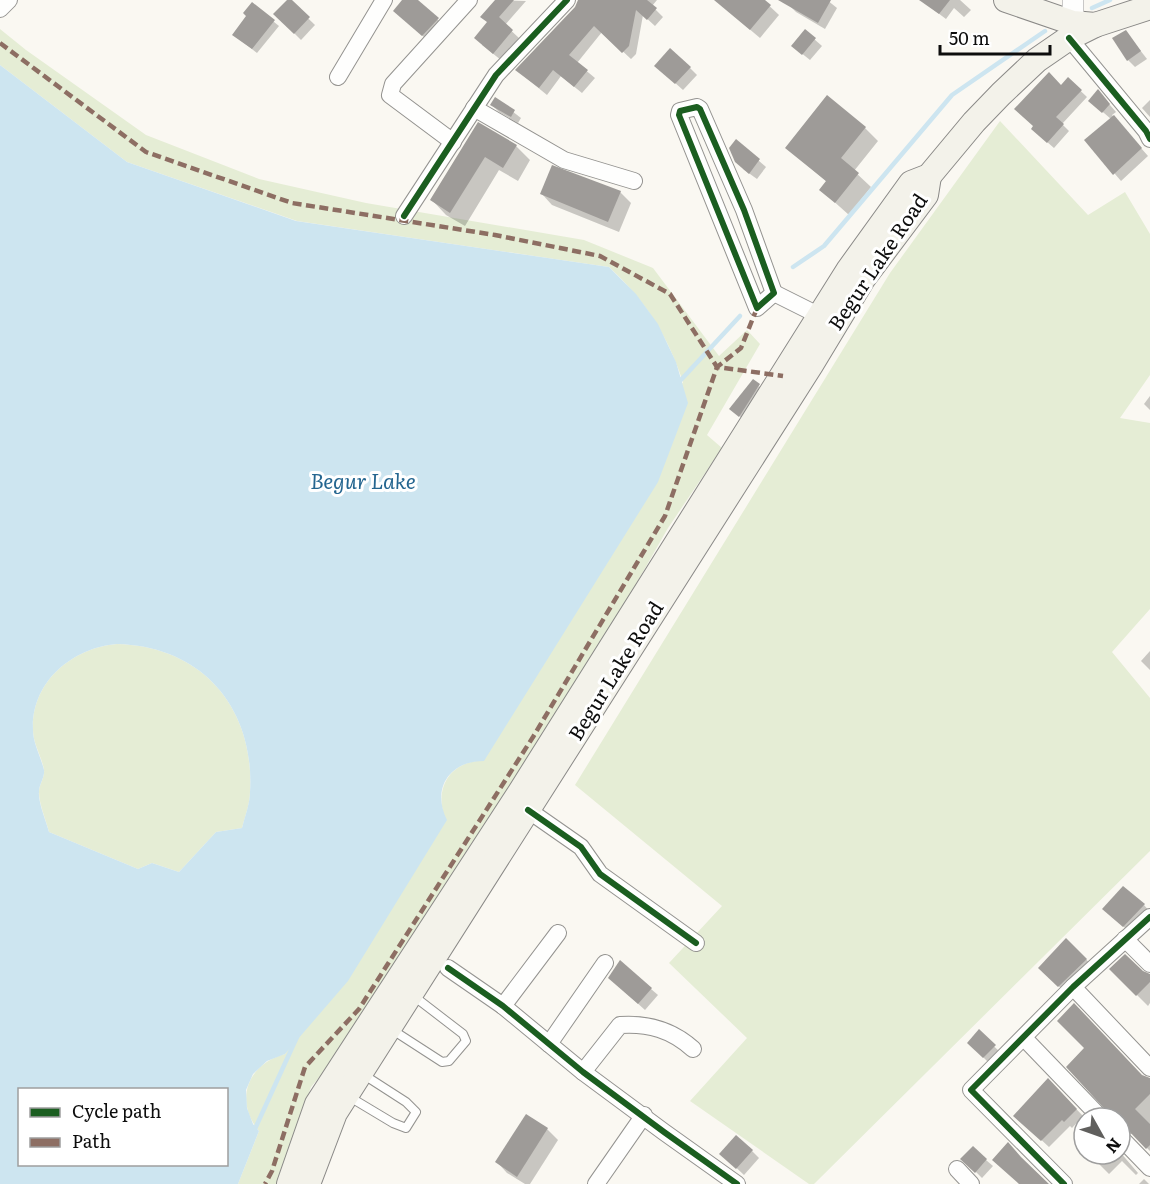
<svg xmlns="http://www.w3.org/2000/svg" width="1150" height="1184" font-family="Literata,serif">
<rect width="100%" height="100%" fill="#faf8f2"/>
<g fill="#e5edd5">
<path d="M0,29L26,50L146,135L259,179L366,203L584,240L653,268L719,356L747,330L760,344L707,435L722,448L668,528L587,670L351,1039L311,1087L277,1184H238L259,1131C234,1101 247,1064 285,1054L443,812C437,786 450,765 476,761L683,382C668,336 645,300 609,267L297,221L127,162L0,65Z"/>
<polygon points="1000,121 1088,215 1125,192 1150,234 1150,375 1120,418 1150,423 1150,609 1112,652 1150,698 1150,851 814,1184 809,1184 690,1101 747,1038 669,963 722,906 575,785 890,273"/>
<path d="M117,644C202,646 255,708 250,792C250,804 245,816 242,828L216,832L179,872L152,863L138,869L49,832C46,820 39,804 39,792C39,784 45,778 44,770C42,757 33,744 33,730C31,682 72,648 117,644Z"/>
</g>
<path fill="#cde5f0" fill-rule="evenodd" d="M0,65L127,162L296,221L609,267L636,294L658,324L676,362L688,403L658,482L484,761C450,761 431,788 447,820L348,981L285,1054L267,1061L253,1074L246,1090L247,1108L253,1124L259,1131L238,1184H0ZM117,644C202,646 255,708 250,792C250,803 245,816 242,828L216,832L179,872L152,863L138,869L49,832C46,821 38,802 39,792C39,784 45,778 44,770C41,757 33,743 33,730C31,682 72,648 117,644ZM20,1090H226V1164H20Z"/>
<g fill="#0003">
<polygon points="289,0 315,25 301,40 275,14"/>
<polygon points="404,0 416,0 448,29 434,46 406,21"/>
<polygon points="497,0 526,1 505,25 519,38 501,60 482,45"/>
<polygon points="581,0 657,0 652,6 663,17 655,26 643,15 636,54 631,59 602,32 577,63 595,78 582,93 561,76 547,95 525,77"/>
<polygon points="715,0 763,0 779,15 760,38"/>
<polygon points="792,0 827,0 837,8 825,29 796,12 789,5"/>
<polygon points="929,0 960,0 971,10 964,17 954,8 946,19 926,4"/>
<polygon points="252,4 279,26 257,53 239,39"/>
<polygon points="805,31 822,46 810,60 800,52"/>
<polygon points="1126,32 1147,59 1135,67 1128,60"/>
<polygon points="690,68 697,75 683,90 663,72"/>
<polygon points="1068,79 1087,97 1062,124 1069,131 1054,148 1039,135"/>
<polygon points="1104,98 1116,112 1112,115 1148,156 1121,181 1086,140 1111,119 1097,107"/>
<polygon points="496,99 521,118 518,123 499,112 492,105"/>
<polygon points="1150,100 1150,117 1142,108"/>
<polygon points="478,124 516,146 530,160 518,181 499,170 465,226 446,215 432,200"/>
<polygon points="865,128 878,141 854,171 871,187 849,215 821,190 827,182 787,148"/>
<polygon points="736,141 766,167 757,179 743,169"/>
<polygon points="620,192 631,203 619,232 552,205 542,194"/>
<polygon points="759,386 765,392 747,422 738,415"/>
<polygon points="1150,396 1150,410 1144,404"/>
<polygon points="1150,651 1150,670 1141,661"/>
<polygon points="1144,905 1150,912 1131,933 1111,916"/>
<polygon points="1066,940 1097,970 1070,997 1040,968"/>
<polygon points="1111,969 1150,975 1150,1003 1148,1006"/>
<polygon points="616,984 651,989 658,995 645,1010"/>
<polygon points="979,1032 1001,1053 990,1064 969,1043"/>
<polygon points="1142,1077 1150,1080 1150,1151 1133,1134 1125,1134 1120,1137 1120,1118 1116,1118"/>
<polygon points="1048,1080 1083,1116 1072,1128 1070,1126 1049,1147 1022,1122"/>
<polygon points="526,1116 547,1129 558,1140 530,1184 525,1184 507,1173 497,1162"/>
<polygon points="752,1151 759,1158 744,1175 728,1160"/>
<polygon points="1120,1152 1138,1173 1136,1175 1122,1161 1109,1174 1089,1154 1120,1154"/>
<polygon points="963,1159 986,1160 993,1166 982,1178"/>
<polygon points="1144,1179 1149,1184 1139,1184"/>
</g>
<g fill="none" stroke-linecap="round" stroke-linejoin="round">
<g stroke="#cde5f0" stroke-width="4.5">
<polyline points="1092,8 1110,0"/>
<polyline points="793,267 824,246 952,95 1045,31"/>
<polyline points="679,382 740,316"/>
<polyline points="254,1131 297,1037"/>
</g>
</g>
<g fill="#9e9b98">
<polygon points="287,0 292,0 310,17 294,34 273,14"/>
<polygon points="402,0 418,0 439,18 422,36 393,11"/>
<polygon points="495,0 514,0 499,17 513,30 493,54 474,38 487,22 480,17"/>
<polygon points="578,0 647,0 657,8 647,20 636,10 629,46 622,53 594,26 569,55 588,70 574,87 553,70 539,88 515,70 575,7"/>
<polygon points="714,0 765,0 771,5 750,30"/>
<polygon points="778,0 831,0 818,23"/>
<polygon points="919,0 950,0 939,14"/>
<polygon points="252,2 275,20 252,49 232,35 246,16 243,13"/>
<polygon points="805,29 816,38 802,55 791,46"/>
<polygon points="1126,30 1141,51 1127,61 1112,38"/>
<polygon points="670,48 691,67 675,84 654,66"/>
<polygon points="1049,72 1061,85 1068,77 1082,90 1056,117 1064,124 1047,143 1031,129 1033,126 1014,109"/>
<polygon points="1098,89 1110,104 1102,113 1088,101"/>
<polygon points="827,95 866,127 841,158 859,173 835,203 819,190 826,181 785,148"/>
<polygon points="495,97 515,110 511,117 490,105"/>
<polygon points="1114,115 1142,148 1113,175 1084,140"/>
<polygon points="478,122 517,145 503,168 485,157 450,213 430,200"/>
<polygon points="736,139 760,159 749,174 735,162 729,148"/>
<polygon points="552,165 621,191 608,222 540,194"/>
<polygon points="753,379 760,384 739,417 729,409"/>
<polygon points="1123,886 1145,904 1123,927 1102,909"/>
<polygon points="1066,938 1087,959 1058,987 1038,968"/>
<polygon points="1125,954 1143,971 1150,974 1150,982 1136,996 1109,969"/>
<polygon points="620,960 652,988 638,1004 608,978"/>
<polygon points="1074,1003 1142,1075 1150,1078 1150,1094 1135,1109 1150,1124 1150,1145 1146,1149 1128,1130 1120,1127 1120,1118 1113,1118 1066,1067 1084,1048 1057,1021"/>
<polygon points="979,1029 996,1045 983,1058 967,1043"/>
<polygon points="1048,1078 1077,1109 1064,1122 1062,1120 1041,1141 1013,1116"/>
<polygon points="526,1114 548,1128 517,1177 495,1162"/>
<polygon points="736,1135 753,1150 736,1169 719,1154"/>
<polygon points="1008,1142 1021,1157 1049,1184 1019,1184 992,1160"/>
<polygon points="973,1146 987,1159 975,1173 960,1159"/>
</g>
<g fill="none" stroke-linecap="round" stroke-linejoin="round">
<g stroke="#949390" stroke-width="10">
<g id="service">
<polyline points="391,1029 442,1062 449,1061 466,1041 463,1034 411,994"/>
<polyline points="348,1096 393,1123 406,1128 416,1112 406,1102 361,1073"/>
</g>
</g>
<g stroke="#949390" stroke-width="18">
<g id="minor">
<polyline points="0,9 9,0"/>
<polyline points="1069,38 1146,131 1150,139"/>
<polyline points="338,77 384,0"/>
<polygon points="697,107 700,109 744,210 774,293 757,308 679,115 680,111"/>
<polyline points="474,108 564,160 634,181"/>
<polyline points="453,142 390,95 393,84 469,0"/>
<polyline points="404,216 496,75 567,0"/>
<polyline points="774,293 820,316"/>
<polyline points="528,810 581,847 600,874 696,943"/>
<polyline points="1125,939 1150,964"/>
<polyline points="448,968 503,1006 583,1072 664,1132 737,1184"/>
<polyline points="1073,987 1150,1068"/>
<polyline points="503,1006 558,933"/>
<polyline points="1024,1038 1101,1118"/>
<polyline points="549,1044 605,963"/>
<path d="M583,1072L620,1025C649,1023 672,1030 693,1049"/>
<polyline points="1120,1137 1150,1168"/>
<polyline points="957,1169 971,1184"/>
<polyline points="596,1184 644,1115"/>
<polyline points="1064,1184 971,1090 1073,987 1150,917"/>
</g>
</g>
<g stroke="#949390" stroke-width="22">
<polyline id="tertiary" points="1073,23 1073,0"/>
</g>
<g stroke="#8a8987" stroke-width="26">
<g id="secondary">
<polyline points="1006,0 1073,23 1095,25 1150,7"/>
<polyline points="289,1184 317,1104 520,792 849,269 911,183 929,176 974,122 1001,94 1037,60 1069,38 1095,25"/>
<polyline points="308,1184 335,1113 811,365 863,279 926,195 929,176"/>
</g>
</g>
<use href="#service" stroke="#fefefd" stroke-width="8"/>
<use href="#minor" stroke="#fefefd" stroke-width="16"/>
<use href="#tertiary" stroke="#fefefd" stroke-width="21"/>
<use href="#secondary" stroke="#f3f2ea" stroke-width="24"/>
<g stroke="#8d6e63" stroke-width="4.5" stroke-dasharray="9 4.5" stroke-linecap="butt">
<polyline points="0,43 146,152 292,203 495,235 600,256 670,294 717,367 665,516 533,737 359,1009 305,1067 272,1171 265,1184"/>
<polyline points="757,308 741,348 717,367 783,376"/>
</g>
<g stroke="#fff" stroke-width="10">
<g id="cycleway">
<polyline points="1069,38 1146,131 1150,139"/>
<polygon points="697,107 700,109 744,210 774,293 757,308 679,115 680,111"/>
<polyline points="404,216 496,75 567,0"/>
<polyline points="528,810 581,847 600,874 696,943"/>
<polyline points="448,968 503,1006 583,1072 664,1132 737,1184"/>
<polyline points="1064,1184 971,1090 1073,987 1150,917"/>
</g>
</g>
<use href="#cycleway" stroke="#1b5e20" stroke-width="6"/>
</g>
<g text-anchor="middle" stroke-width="6" stroke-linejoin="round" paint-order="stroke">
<g font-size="20" fill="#0d0d0d" stroke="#fff">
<text transform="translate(878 262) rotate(-56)" y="7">Begur Lake Road</text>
<text transform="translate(616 671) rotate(-58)" y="7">Begur Lake Road</text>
</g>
<g font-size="21" font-style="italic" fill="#256690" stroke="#fff">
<text x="363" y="489">Begur Lake</text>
</g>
</g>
<rect x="18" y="1088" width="210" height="78" fill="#ffffff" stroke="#9e9e9e" stroke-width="1.5"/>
<rect x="30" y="1108" width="30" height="9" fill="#1b5e20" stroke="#9e9e9e" stroke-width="1.5"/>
<text x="72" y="1118" font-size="18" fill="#0d0d0d">Cycle path</text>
<rect x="30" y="1138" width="30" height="9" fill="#8d6e63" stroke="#9e9e9e" stroke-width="1.5"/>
<text x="72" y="1148" font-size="18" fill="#0d0d0d">Path</text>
<g transform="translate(1102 1136) rotate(130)"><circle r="28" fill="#ffffff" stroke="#9e9e9e" stroke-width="1.5"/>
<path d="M0-4.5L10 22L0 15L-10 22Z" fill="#605f5d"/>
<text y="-9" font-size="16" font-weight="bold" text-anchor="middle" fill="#0d0d0d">N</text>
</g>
<path d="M940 45v9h110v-9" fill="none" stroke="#0d0d0d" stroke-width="3"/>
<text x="949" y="45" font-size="18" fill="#0d0d0d" stroke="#ffffff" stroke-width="4.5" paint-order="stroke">50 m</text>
</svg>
